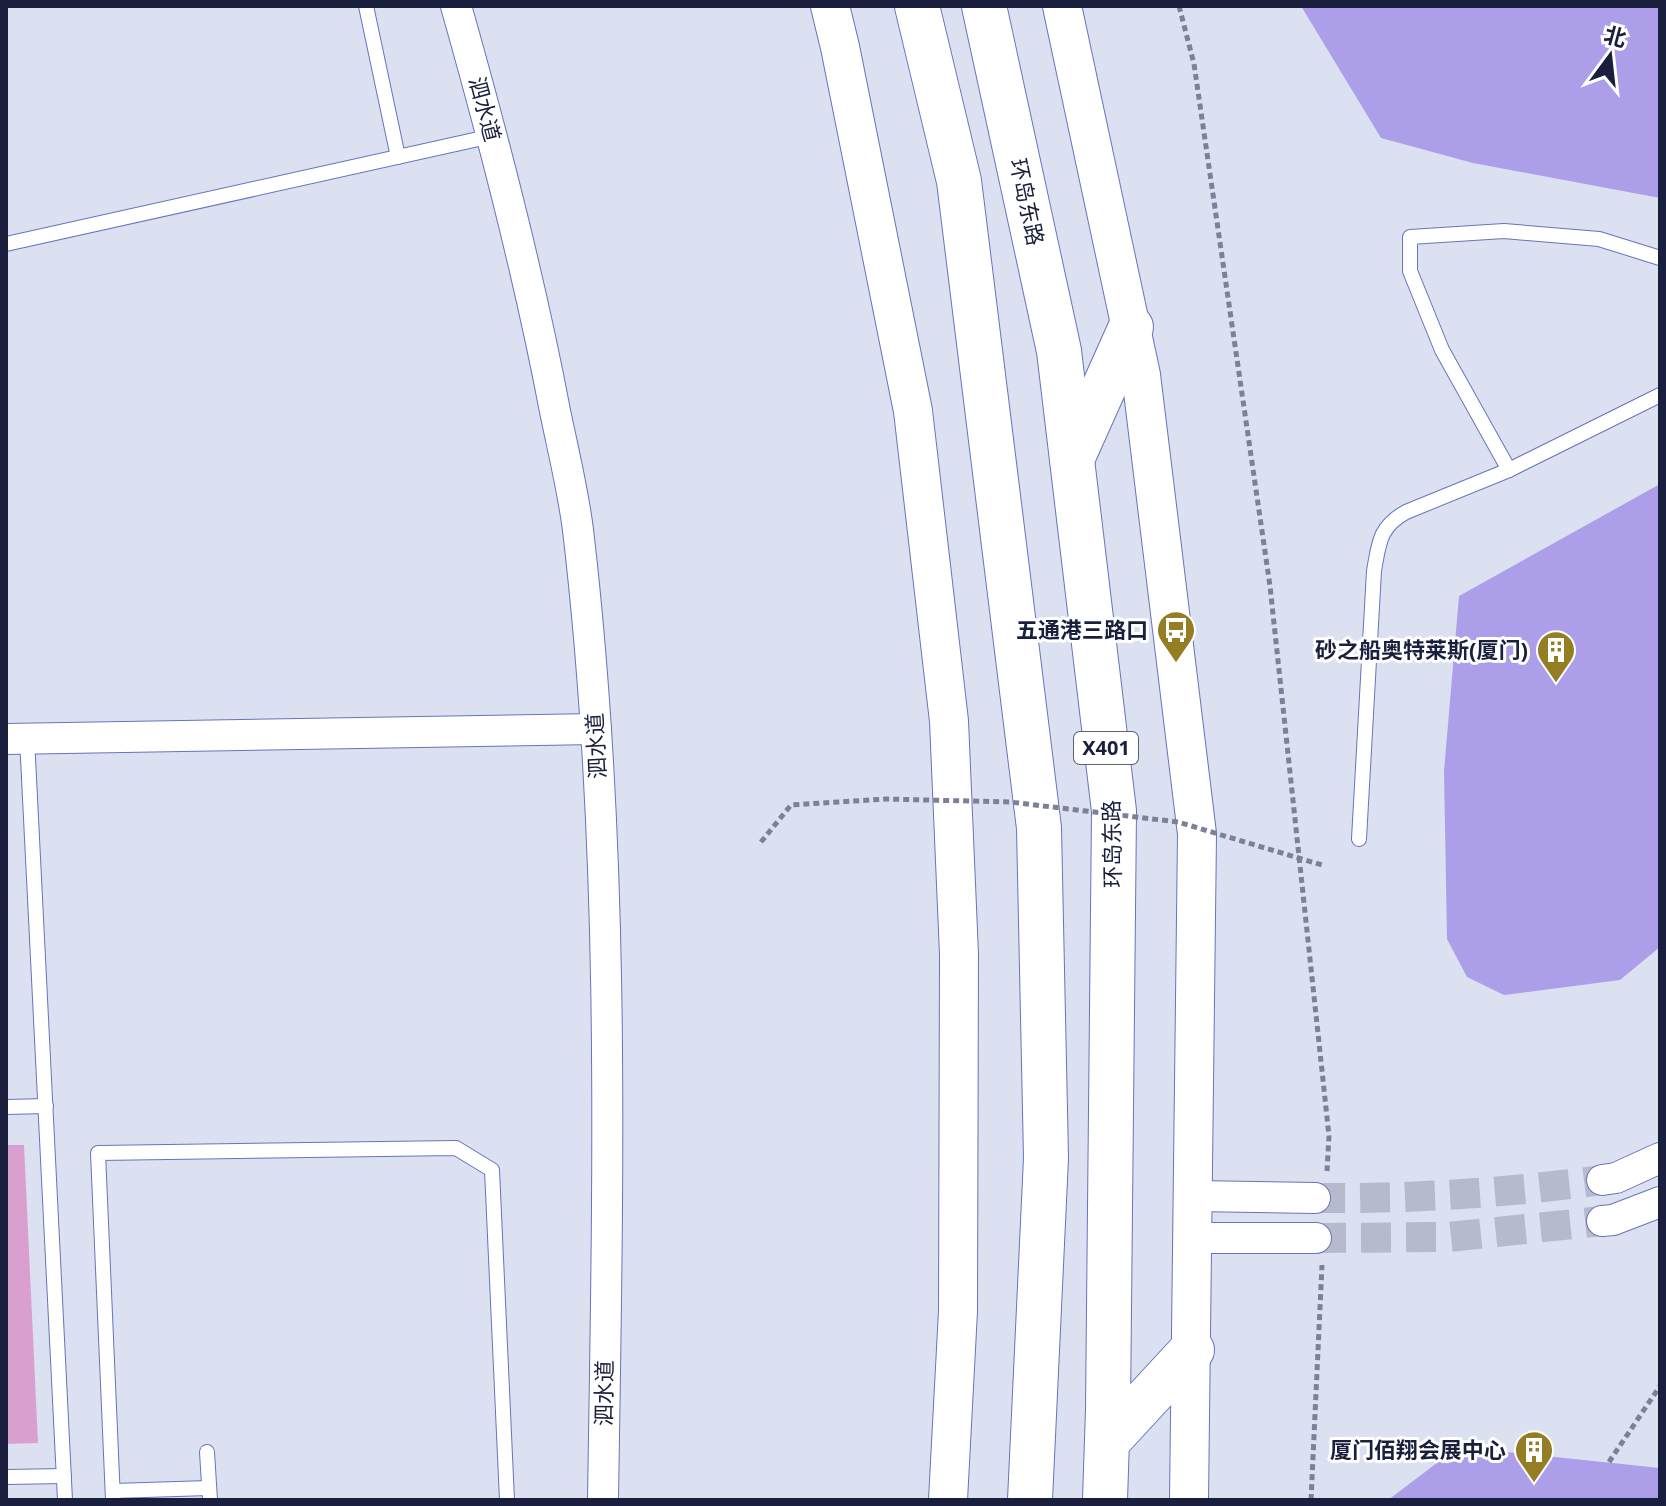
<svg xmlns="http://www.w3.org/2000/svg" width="1666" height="1506" font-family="'Noto Sans','Noto Sans SC',sans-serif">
<rect width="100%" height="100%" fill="#dce1f1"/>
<polygon fill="#d99fce" points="6,1145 24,1145 38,1443 6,1444"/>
<g fill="#ad9eea">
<polygon points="1301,6 1660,6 1660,198 1473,163 1381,138"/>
<polygon points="1660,484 1660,947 1620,980 1504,995 1467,977 1447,939 1444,771 1459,596"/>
<polygon points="1458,1447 1660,1468 1660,1500 1388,1500"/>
</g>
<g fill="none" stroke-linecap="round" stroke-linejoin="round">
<g stroke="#b5bacd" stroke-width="30" stroke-dasharray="30 15" stroke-linecap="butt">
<path d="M1315,1198C1412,1199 1506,1193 1602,1180"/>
<polyline points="1316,1238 1449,1237 1602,1221"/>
</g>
<g stroke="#6575bb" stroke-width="16">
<g id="service">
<polyline points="366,6 398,157"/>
<polyline points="6,244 492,136"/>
<polyline points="1660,258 1599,239 1504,231 1410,237 1410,271 1442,350 1509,470 1660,395"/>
<polyline points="27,738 65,1500"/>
<path d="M1359,839L1374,571C1379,543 1379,527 1406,512L1509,470"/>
<polyline points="6,1107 46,1106"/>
<polyline points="207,1452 210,1500"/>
<polyline points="6,1477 64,1476"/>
<polyline points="113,1491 209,1488"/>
<polyline points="113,1500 98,1153 456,1148 492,1170 507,1500"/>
</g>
</g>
<g stroke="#6575bb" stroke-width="32">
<g id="minor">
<path d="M456,6C494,140 529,274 555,411C563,450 573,490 578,530C616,852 608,1177 603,1500"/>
<polyline points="6,739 596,729"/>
<polyline points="1602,1180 1616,1178 1660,1158"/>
<polyline points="1193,1196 1315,1198"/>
<polyline points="1602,1221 1613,1220 1660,1202"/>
<polyline points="1193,1238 1316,1238"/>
</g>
</g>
<g stroke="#6575bb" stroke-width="40">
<g id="tertiary">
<polyline points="830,6 840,47 913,411 949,721 959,954 958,1311 948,1500"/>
<polyline points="1062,6 1141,375 1197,834 1189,1500"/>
</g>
</g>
<g stroke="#6575bb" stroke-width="46">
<g id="primary">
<polyline points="917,6 959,181 1039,828 1046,1158 1030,1500"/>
<polyline points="984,6 1059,351 1114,811 1108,1409 1105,1500"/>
<polyline points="1072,459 1131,327"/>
<polyline points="1107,1442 1192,1350"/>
</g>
</g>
<g stroke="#7c8198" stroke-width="5" stroke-dasharray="6 4" stroke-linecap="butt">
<polyline points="1179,6 1194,64 1270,586 1329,1136 1327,1171"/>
<polyline points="1609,1462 1660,1386"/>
<polyline points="1311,1500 1322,1265"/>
</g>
<use href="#service" stroke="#fff" stroke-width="14"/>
<use href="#minor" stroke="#fff" stroke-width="30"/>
<use href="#tertiary" stroke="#fff" stroke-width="38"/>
<use href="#primary" stroke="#fff" stroke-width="44"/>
<polyline stroke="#7c8198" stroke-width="5" stroke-dasharray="6 4" stroke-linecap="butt" points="761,842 791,805 886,799 1010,802 1178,822 1322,865"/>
</g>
<defs>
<g id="bus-pin" transform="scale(2)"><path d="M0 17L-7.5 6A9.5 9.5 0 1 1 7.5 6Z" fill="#957d24" stroke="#fff"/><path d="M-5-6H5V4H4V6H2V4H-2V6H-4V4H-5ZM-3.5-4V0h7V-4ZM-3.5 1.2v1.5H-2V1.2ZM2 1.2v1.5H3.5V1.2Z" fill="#fff"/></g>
<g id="building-pin" transform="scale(2)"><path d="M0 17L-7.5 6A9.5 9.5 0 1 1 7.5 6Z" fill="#957d24" stroke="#fff"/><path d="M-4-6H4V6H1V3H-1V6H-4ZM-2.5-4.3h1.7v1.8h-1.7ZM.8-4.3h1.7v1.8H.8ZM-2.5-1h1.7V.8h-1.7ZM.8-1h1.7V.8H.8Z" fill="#fff"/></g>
</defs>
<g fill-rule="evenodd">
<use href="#bus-pin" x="1176" y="630"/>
<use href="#building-pin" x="1556" y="650"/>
<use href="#building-pin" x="1534" y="1450"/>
</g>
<g text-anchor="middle" stroke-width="6" stroke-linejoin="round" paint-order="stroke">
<rect fill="#fff" stroke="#5e6276" stroke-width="2" x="1074" y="732" width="64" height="32" rx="6"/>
<g font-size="20" font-weight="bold" fill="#191f3c">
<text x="1106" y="755">X401</text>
</g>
<g font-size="22" fill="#191f3c" stroke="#fff">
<text transform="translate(485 109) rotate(75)" y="8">泗水道</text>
<text transform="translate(1027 202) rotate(78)" y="8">环岛东路</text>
<text transform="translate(596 746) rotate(-93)" y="8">泗水道</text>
<text transform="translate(1112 844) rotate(-91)" y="8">环岛东路</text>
<text transform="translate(604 1393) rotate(-89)" y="8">泗水道</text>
</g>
<g font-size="22" font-weight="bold" fill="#191f3c" stroke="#fff" text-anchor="end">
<text x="1148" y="638">五通港三路口</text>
<text x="1528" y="658">砂之船奥特莱斯(厦门)</text>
<text x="1506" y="1458">厦门佰翔会展中心</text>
</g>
</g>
<rect width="1666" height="1506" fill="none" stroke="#191f3c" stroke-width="16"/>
<g transform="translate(1610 56) rotate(15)" stroke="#ffffff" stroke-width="6" paint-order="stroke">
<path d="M0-6L14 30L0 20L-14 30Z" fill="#191f3c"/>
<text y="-12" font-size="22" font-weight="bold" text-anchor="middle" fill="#191f3c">北</text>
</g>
</svg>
